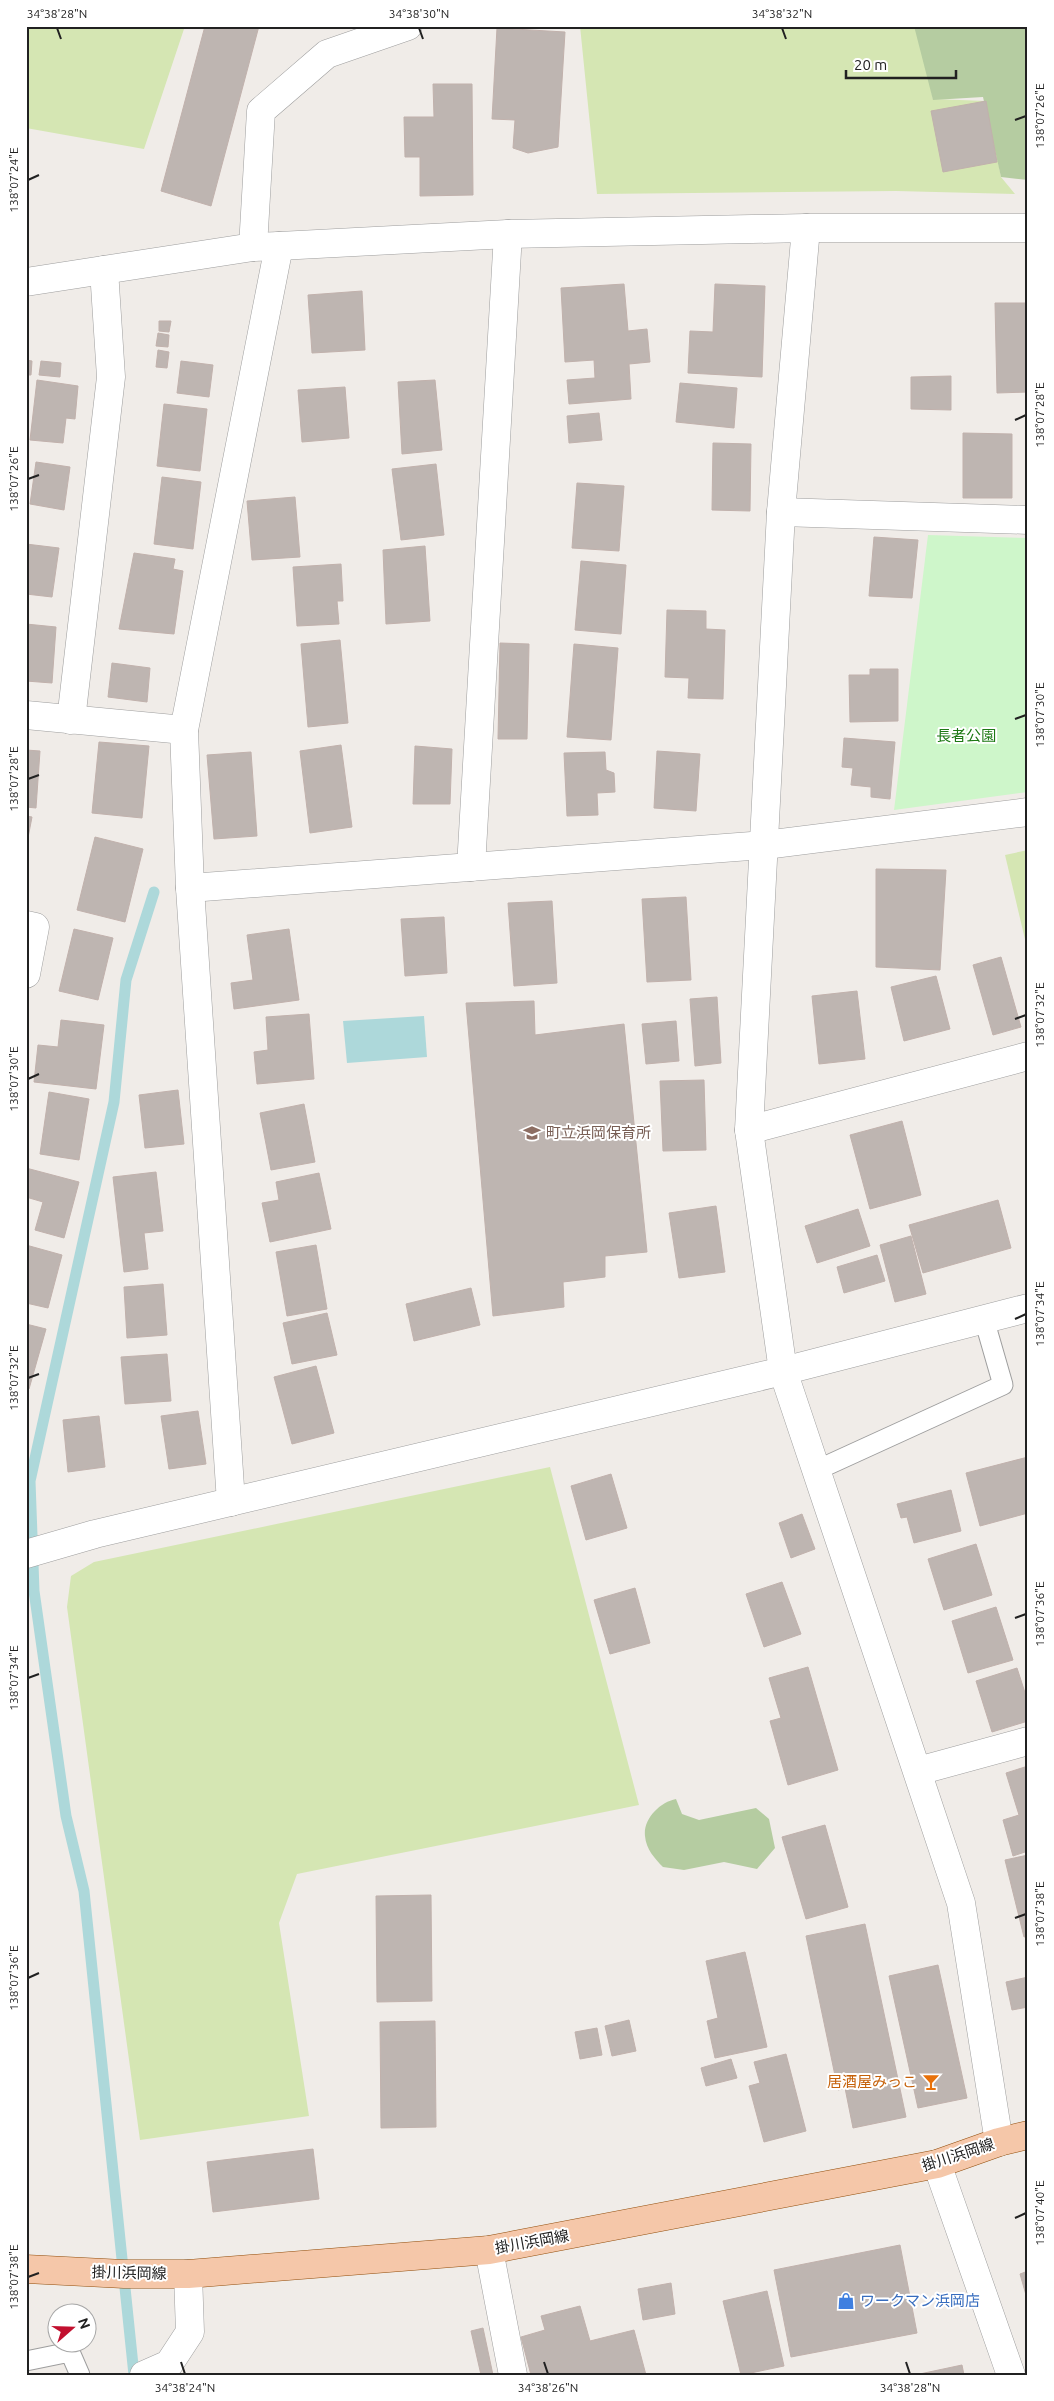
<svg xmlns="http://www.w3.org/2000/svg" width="1054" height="2401" font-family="Ubuntu,'Noto Sans JP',sans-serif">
<rect width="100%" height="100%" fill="#f0ece8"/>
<g fill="#d5e6b3">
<polygon points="26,26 185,26 144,149 26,128"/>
<polygon points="580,26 917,26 933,99 986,101 1001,177 1015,194 896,191 597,194"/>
<polygon points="1028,850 1028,952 1005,855"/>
<polygon points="550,1467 639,1805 297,1874 279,1923 309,2116 140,2140 67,1607 71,1576 94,1562"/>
</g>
<g fill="#b5cca1">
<polygon points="914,26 1028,26 1028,180 1001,177 983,97 933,100"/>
<path d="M676,1799L682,1814L699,1820L756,1808L769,1819L775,1848L757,1869L724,1862L684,1870L663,1867C655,1859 646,1849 645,1836C643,1819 660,1802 676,1799Z"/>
</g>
<polygon fill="#cef6ca" points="928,535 1028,538 1028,792 894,810"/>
<polygon fill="#add8da" points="424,1016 427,1057 347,1063 343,1021"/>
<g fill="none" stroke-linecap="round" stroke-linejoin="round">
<polyline stroke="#add8da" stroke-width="11" points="134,2375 84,1891 66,1816 34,1591 30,1481 114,1102 126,980 154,892"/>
</g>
<g fill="#beb5b1" stroke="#c1b1ac">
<polygon points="205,26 259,26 211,206 161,191"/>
<polygon points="497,28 565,32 558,147 528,153 513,148 515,120 492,119"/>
<polygon points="433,84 472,84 473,195 420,196 420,157 405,157 404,117 434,117"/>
<polygon points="986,101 997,162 943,172 931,111"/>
<polygon points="624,284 628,331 647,329 650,362 629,364 631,399 569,404 567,380 595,378 594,360 565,362 561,288"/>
<polygon points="715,284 765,286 762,377 688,373 690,331 713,332"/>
<polygon points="362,291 365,350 312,353 308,295"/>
<polygon points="995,303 1028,303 1028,392 997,393"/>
<polygon points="159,321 171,321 169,332 159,331"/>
<polygon points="158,333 169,335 168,347 156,346"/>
<polygon points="158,350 169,352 167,368 156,367"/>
<polygon points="26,360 32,361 31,375 26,375"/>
<polygon points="41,361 61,363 60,377 39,375"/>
<polygon points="181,361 213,365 209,397 177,393"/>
<polygon points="951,376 951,410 911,409 911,377"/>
<polygon points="37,380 78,386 75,419 66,418 63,443 30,440"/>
<polygon points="435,380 442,450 402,454 398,382"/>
<polygon points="680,383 737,388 734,428 676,422"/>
<polygon points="345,387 349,438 302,442 298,390"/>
<polygon points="164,404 207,409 200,471 157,466"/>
<polygon points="599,413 602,440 569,443 567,416"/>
<polygon points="963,433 1012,434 1012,498 963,498"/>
<polygon points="713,443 751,444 750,511 712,510"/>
<polygon points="36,462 70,467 64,510 30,504"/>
<polygon points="436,464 444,535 401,540 392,469"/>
<polygon points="162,477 201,482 193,549 154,544"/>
<polygon points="577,483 624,486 619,551 572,548"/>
<polygon points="295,497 300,557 252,560 247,501"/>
<polygon points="874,537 918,540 912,598 869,596"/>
<polygon points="26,544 59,548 52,597 26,594"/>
<polygon points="425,546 430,621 386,624 383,550"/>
<polygon points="134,553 175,559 173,569 183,571 174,634 119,629"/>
<polygon points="581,561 626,565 621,634 575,630"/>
<polygon points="341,564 343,601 337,601 339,624 297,626 293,567"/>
<polygon points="667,610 706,611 706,629 725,630 723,699 688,698 689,678 665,677"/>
<polygon points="26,624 56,627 52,683 26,681"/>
<polygon points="340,640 348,723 308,727 301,644"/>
<polygon points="500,643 529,644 527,739 498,739"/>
<polygon points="574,644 618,648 611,740 567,737"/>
<polygon points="112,663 150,668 147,702 108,697"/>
<polygon points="870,669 898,669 898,721 850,722 849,675 870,675"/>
<polygon points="844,738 895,742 890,799 871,797 871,787 851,785 853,768 842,767"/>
<polygon points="99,742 149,746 142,818 92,813"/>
<polygon points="341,745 352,827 310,833 300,751"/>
<polygon points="415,746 452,749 450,804 413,804"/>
<polygon points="26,750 40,751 36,808 26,807"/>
<polygon points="657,751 700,754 696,811 654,808"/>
<polygon points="251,752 257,836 214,839 207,755"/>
<polygon points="605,752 606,770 614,773 615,792 597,793 598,815 567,816 564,753"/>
<polygon points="26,816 32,817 26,848"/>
<polygon points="95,837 143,849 125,922 77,910"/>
<polygon points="876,869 946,870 940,970 876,967"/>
<polygon points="686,897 691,980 647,982 642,899"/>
<polygon points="552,901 557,983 514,986 508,903"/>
<polygon points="444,917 447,973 405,976 401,919"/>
<polygon points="74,929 113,938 98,1000 59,991"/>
<polygon points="289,929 299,1000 234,1009 231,983 253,980 247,935"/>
<polygon points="1001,957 1021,1027 993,1035 973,965"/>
<polygon points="936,976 950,1029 904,1041 891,987"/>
<polygon points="857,991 865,1059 819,1064 812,996"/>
<polygon points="717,997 721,1063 695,1066 690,999"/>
<polygon points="534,1001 535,1035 624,1024 647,1252 605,1256 605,1277 563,1282 564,1307 493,1316 466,1003"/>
<polygon points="309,1014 314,1079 257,1084 254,1052 268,1050 266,1017"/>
<polygon points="61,1020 104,1025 96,1089 34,1082 38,1045 58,1047"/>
<polygon points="676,1021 679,1061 646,1064 642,1024"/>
<polygon points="704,1080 706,1150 663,1151 660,1081"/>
<polygon points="178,1090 184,1144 145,1148 139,1095"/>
<polygon points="49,1092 89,1099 79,1160 40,1154"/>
<polygon points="304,1104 315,1162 271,1170 260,1113"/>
<polygon points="902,1121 921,1195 870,1209 850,1135"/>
<polygon points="26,1168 79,1182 64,1238 35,1230 43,1202 26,1197"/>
<polygon points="156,1172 163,1231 144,1233 148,1269 124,1272 113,1177"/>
<polygon points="319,1173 331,1229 270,1242 262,1203 279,1200 276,1182"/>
<polygon points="998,1200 1011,1248 923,1273 909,1225"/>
<polygon points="716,1206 725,1272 679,1278 669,1213"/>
<polygon points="858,1209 870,1246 817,1263 805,1226"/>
<polygon points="911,1236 926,1294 895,1302 880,1245"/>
<polygon points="26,1245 62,1255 48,1308 26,1303"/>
<polygon points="316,1245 327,1309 287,1316 276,1252"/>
<polygon points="877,1255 885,1281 844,1293 837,1267"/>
<polygon points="163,1284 167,1335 127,1338 124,1287"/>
<polygon points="471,1288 480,1325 414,1341 406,1304"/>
<polygon points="327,1313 337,1355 292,1364 283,1323"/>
<polygon points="26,1324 46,1329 29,1389 26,1388"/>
<polygon points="167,1354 171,1401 125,1404 121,1357"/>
<polygon points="316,1366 334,1433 292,1444 274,1377"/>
<polygon points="198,1411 206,1464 169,1469 161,1416"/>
<polygon points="99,1416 105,1467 68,1472 63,1420"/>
<polygon points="1028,1457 1028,1513 980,1526 966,1473"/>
<polygon points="611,1474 627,1528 586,1540 571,1486"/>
<polygon points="951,1490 961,1531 914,1543 907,1517 901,1518 897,1504"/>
<polygon points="802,1514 815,1549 791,1558 779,1523"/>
<polygon points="976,1544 992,1595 944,1610 928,1559"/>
<polygon points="782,1582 801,1634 764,1647 746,1594"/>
<polygon points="635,1588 650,1643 610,1654 594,1600"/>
<polygon points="996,1607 1013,1660 968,1673 952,1621"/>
<polygon points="808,1667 838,1770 788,1785 770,1721 781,1718 769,1678"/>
<polygon points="1017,1668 1028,1702 1028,1721 992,1732 976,1681"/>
<polygon points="1028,1766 1028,1851 1013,1856 1003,1820 1019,1815 1006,1773"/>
<polygon points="825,1825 848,1907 806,1919 782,1837"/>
<polygon points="1028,1855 1028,1936 1024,1937 1005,1860"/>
<polygon points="431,1895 432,2001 377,2002 376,1896"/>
<polygon points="865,1924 906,2117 853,2128 845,2088 838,2090 806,1936"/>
<polygon points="745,1952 767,2047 715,2058 707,2021 718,2018 706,1961"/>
<polygon points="938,1965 967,2098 918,2108 889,1976"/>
<polygon points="1028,1977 1028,2007 1012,2010 1006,1982"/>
<polygon points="629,2020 636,2051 612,2056 605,2026"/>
<polygon points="435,2021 436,2127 381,2128 380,2022"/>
<polygon points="597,2028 602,2055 580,2059 575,2032"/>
<polygon points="786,2054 806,2131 764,2142 749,2086 760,2083 754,2062"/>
<polygon points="731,2059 737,2078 706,2086 701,2068"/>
<polygon points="313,2149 319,2199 213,2212 207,2162"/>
<polygon points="900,2245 917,2333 791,2357 774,2270"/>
<polygon points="1028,2271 1028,2302 1020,2274"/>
<polygon points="671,2283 675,2314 643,2320 638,2289"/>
<polygon points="767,2291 784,2366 741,2375 723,2301"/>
<polygon points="580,2306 590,2341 634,2330 646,2375 531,2375 521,2337 545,2330 541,2316"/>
<polygon points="483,2328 493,2375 481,2375 471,2331"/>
<polygon points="962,2365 964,2375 915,2375"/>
</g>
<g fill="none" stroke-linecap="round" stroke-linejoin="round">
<g stroke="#9e9e9e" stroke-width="21">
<g id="service">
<polyline points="817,1470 1003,1385 984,1319"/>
<polyline points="26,2361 70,2352 80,2375"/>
</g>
</g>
<g stroke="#9e9e9e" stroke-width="29">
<g id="minor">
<polyline points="806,228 781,512 749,1130 783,1371 961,1903 999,2142"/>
<polyline points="253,247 261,111 327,54 408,26"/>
<polyline points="781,512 1028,520"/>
<polyline points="26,715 184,730"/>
<polyline points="71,720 111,377 104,270"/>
<polyline points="471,867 508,234"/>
<polyline points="190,888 765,845 1028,812"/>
<polyline points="26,925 35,927 26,974"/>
<polyline points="749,1130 1028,1056"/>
<polyline points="231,1502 190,888 184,730 279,246"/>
<polyline points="918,1771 1028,1741"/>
<polyline points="489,2250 513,2375"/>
</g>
</g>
<g stroke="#9e9e9e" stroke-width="29">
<g id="tertiary">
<polyline points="26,282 253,247 279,246 508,234 806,228 1028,228"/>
<polyline points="26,1554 95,1534 783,1371 1028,1308"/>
<polyline points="937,2164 1011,2375"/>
<polyline points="144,2375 169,2364 190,2332 188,2274"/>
</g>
</g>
<g stroke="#924e0c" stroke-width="29">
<polyline id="primary" points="26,2269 124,2274 188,2274 489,2250 937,2164 999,2142 1028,2135"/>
</g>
<use href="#service" stroke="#fff" stroke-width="19"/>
<use href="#minor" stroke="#fff" stroke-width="28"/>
<use href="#tertiary" stroke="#fff" stroke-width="28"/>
<use href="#primary" stroke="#f5c7a9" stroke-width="28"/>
</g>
<path fill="none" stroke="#212121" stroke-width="2" d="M57,28L61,39M419,28L423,39M782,28L786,39M1015,120L1026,116M28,180L39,175M1015,420L1026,415M28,479L39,475M1015,719L1026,715M28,779L39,775M1015,1019L1026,1015M28,1079L39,1074M1015,1319L1026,1314M28,1378L39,1374M1015,1618L1026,1614M28,1678L39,1674M1015,1918L1026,1914M28,1978L39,1973M1015,2218L1026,2213M28,2277L39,2273M181,2362L185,2374M544,2362L548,2374M906,2362L910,2374"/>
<defs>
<g id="school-bare" transform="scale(1.35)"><path d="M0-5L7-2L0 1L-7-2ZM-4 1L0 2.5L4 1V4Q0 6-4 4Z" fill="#8d6e63" stroke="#fff" stroke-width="2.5" paint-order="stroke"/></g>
<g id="bar-bare" transform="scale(1.35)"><path d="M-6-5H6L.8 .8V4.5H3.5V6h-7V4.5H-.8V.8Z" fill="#e8710a" stroke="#fff" stroke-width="2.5" paint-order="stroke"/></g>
<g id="shop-bare" transform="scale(1.35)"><path d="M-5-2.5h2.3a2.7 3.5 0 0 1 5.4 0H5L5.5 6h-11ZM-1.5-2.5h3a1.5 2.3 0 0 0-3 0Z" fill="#3f7fe0" stroke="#fff" stroke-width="2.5" paint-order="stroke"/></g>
</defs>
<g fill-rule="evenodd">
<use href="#school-bare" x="532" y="1133"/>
<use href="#bar-bare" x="931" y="2082"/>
<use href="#shop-bare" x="846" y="2301"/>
</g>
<g text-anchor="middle" stroke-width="4" stroke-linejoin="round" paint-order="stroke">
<g font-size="15" fill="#1e7915" stroke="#fff">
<text x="966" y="741">長者公園</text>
</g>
<g font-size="15" fill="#785e54" stroke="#fff" text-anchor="start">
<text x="546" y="1138">町立浜岡保育所</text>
</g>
<g font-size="15" fill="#c56008" stroke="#fff" text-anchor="end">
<text x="917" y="2087">居酒屋みっこ</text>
</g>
<g font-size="15" fill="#212121" stroke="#fff">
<text transform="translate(958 2155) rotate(-18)" y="5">掛川浜岡線</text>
<text transform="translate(532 2242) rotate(-10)" y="5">掛川浜岡線</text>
<text transform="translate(129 2273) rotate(1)" y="5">掛川浜岡線</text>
</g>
<g font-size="15" fill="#366cbe" stroke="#fff" text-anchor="start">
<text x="860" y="2306">ワークマン浜岡店</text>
</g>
</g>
<rect width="1054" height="2401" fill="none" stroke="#ffffff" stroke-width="55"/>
<g transform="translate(72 2328) rotate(70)"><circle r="24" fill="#ffffff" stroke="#a6a6a6"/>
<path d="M0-4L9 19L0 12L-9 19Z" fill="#c2102f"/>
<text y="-8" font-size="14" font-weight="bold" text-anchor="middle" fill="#212121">N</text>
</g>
<path d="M846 70v8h110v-8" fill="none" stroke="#212121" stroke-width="2.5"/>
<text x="854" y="70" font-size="15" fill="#212121" stroke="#ffffff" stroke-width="4" paint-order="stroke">20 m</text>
<rect x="28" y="28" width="998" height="2346" fill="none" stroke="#212121" stroke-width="2"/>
<g font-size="12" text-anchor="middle" fill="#212121">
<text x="57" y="18">34°38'28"N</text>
<text x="419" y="18">34°38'30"N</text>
<text x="782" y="18">34°38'32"N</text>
<text transform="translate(1040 116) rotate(-90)" y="4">138°07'26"E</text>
<text transform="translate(14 180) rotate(-90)" y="4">138°07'24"E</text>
<text transform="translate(1040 415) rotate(-90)" y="4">138°07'28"E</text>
<text transform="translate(14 479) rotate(-90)" y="4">138°07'26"E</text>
<text transform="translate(1040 715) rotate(-90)" y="4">138°07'30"E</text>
<text transform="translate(14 779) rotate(-90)" y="4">138°07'28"E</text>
<text transform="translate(1040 1015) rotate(-90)" y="4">138°07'32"E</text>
<text transform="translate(14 1079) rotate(-90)" y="4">138°07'30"E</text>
<text transform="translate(1040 1314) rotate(-90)" y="4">138°07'34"E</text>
<text transform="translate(14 1378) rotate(-90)" y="4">138°07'32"E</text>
<text transform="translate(1040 1614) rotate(-90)" y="4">138°07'36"E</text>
<text transform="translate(14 1678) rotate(-90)" y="4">138°07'34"E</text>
<text transform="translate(1040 1914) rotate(-90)" y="4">138°07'38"E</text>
<text transform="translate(14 1978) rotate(-90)" y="4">138°07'36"E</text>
<text transform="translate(1040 2213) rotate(-90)" y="4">138°07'40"E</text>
<text transform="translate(14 2277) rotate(-90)" y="4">138°07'38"E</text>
<text x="185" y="2392">34°38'24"N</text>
<text x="548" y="2392">34°38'26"N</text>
<text x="910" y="2392">34°38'28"N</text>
</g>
</svg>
